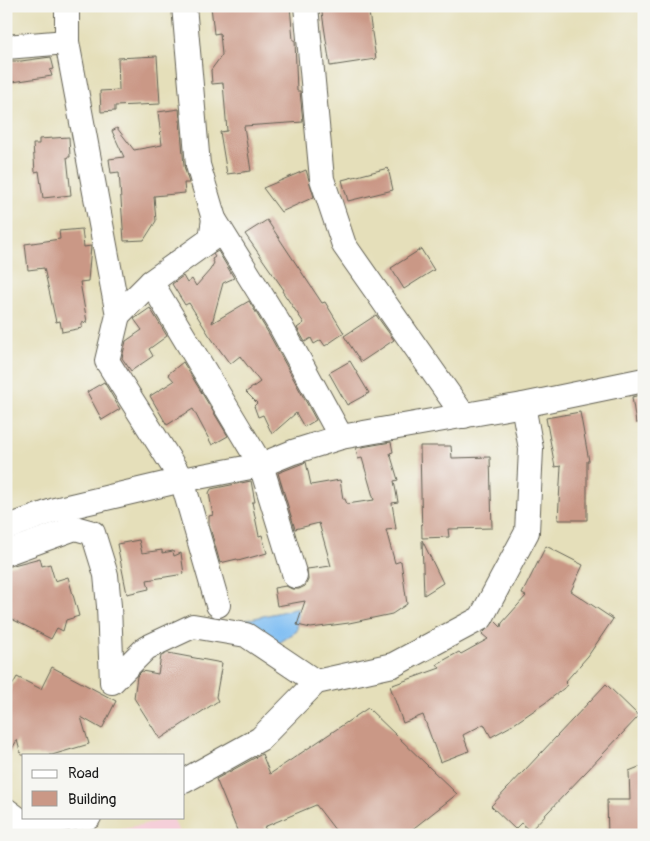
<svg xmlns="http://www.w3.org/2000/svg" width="650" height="841" font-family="Pangolin,sans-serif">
<rect width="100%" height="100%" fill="#f6f6f2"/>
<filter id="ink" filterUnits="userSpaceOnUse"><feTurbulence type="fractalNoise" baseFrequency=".02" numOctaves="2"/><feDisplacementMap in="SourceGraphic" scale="10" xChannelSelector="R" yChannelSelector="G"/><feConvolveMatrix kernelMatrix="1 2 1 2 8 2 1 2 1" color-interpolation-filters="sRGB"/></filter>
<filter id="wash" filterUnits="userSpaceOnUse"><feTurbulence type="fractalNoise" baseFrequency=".0096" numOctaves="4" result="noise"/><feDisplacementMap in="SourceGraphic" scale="20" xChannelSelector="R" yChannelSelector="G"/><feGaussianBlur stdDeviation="1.12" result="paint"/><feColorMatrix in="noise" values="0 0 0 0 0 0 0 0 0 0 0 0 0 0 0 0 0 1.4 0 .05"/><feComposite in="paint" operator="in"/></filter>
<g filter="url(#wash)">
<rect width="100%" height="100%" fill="#e5dfba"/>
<polygon fill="#f5cfd9" points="173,818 180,835 92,835"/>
<polygon fill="#7fbef3" stroke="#4e6d88" points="298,608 297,631 279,643 248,628 246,620"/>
<g id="blocks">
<g fill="#ca9886">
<polygon points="211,6 290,6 293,40 295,40 297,91 300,91 303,122 244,126 251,171 227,174 220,132 227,131 223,83 212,84 211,70 222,55 220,33 214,34"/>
<polygon points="321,6 368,6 376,59 330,66"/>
<polygon points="157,56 160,104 115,106 115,111 101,112 100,91 119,90 118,58"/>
<polygon points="51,57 54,69 50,70 52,76 6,83 6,61 21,61"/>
<polygon points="179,109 184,166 189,183 184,183 185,193 154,196 156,221 144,240 124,241 119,172 111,173 109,159 124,157 112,131 117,128 134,150 162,145 158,112"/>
<polygon points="69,137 70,157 67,157 71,195 43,198 39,171 35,172 33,144 39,144 39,139"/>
<polygon points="388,168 393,190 348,201 342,180"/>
<polygon points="306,170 314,197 281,212 263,188"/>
<polygon points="267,220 322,303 325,302 344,333 325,346 321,340 314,344 311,338 305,342 297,328 304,323 282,291 284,290 245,234"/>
<polygon points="82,229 84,247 91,246 88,281 80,282 87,322 82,323 82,328 62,332 60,321 56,322 44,268 28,270 25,244 60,239 59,231"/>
<polygon points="421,249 434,270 404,289 391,268"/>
<polygon points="218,251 234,278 223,283 212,323 249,301 269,334 316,420 304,427 296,413 272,434 263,415 258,417 254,406 257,403 246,392 260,382 240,356 230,364 209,335 189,303 185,305 172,284 183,276 187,283 192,279 196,286 210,270 214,263 212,259 215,257 213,254"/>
<polygon points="150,308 167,336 149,349 153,356 131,371 122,358 126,341 142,330 134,319"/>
<polygon points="376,315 394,340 361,362 344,336"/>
<polygon points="350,361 369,393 347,405 329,373"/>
<polygon points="183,362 228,436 212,445 193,409 167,425 150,396 174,381 168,374"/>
<polygon points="104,382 120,409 102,420 87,392"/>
<polygon points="644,394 644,423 636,423 632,397"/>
<polygon points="580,412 589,461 587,461 587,520 558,520 561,466 555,467 546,418"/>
<polygon points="391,442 393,452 390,453 398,480 394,481 398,502 392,503 396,529 386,530 395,563 401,561 407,604 392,614 349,623 311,628 297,625 305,601 277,606 274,588 286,586 292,589 299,589 305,586 308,580 307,569 331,566 319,523 295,529 278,473 306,462 311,485 340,480 343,499 345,499 347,504 374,500 362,458 358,459 356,448"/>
<polygon points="420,446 451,446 452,458 490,457 492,528 448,529 449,537 422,538"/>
<polygon points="251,481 255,502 252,502 259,536 262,535 267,553 238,561 237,559 220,563 209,524 209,516 213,515 209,493 211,489"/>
<polygon points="139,540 142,553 162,550 162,553 173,551 174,556 181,553 184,574 147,580 149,589 127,594 117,544"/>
<polygon points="422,540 443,583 424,595"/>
<polygon points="546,546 583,565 571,591 613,619 588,656 565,682 568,685 545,703 511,726 491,737 484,724 463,735 469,751 440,762 423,715 403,723 390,686 440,668 437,664 459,652 461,654 488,639 482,634 495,621 501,627 502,623 526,596 522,594"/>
<polygon points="40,558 42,566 50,564 55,581 68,577 79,616 66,620 63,631 57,628 51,639 6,616 6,567"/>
<polygon points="168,653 222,663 216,697 218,701 160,739 134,698 137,676 142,671 158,674 161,656"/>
<polygon points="52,667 116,701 102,729 81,717 89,744 52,755 21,755 17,740 6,760 6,697 17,677 41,689"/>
<polygon points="606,684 639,716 530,831 521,823 515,829 491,806"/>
<polygon points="368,708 457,794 405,835 339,835 316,805 264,827 270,835 239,835 216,779 262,754 270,774"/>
<polygon points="644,765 644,835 608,835 607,800 630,800 629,771"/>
</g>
</g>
</g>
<g filter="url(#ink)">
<use href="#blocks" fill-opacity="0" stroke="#626053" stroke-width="1"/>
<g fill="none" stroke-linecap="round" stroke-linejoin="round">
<g stroke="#626053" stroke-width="26">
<g id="minor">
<polyline points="67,6 67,42 118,315 107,361 182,480 218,605"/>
<polyline points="184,6 198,165 214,219 281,327 341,437"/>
<polyline points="306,6 322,179 344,245 464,416"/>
<polyline points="6,47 67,42"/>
<polyline points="151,282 261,465 295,576"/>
<polyline points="118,315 151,282 211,239 214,219"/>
<polyline points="6,528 55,510 182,480 261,465 293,452 341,437 523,405 644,380"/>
<polyline points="6,553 75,528 93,533 106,575 109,606 112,682 146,648 193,626 246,635 316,682"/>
<polyline points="184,781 260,739 316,682 393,665 481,618 527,532 531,449 523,405"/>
<polyline points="6,810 25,824 89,817"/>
</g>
</g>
<use href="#minor" stroke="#fff" stroke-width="24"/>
</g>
</g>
<rect width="650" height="841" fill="none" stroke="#f6f6f2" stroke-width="25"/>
<rect x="22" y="754" width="162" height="65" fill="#f6f6f2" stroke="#9f9f9c"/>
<rect x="32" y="770" width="25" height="8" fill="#ffffff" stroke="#9f9f9c"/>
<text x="68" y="778" font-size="15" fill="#1c1c1c">Road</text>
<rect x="32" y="791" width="25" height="15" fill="#ca9886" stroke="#9f9f9c"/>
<text x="68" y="804" font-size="15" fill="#1c1c1c">Building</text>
</svg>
